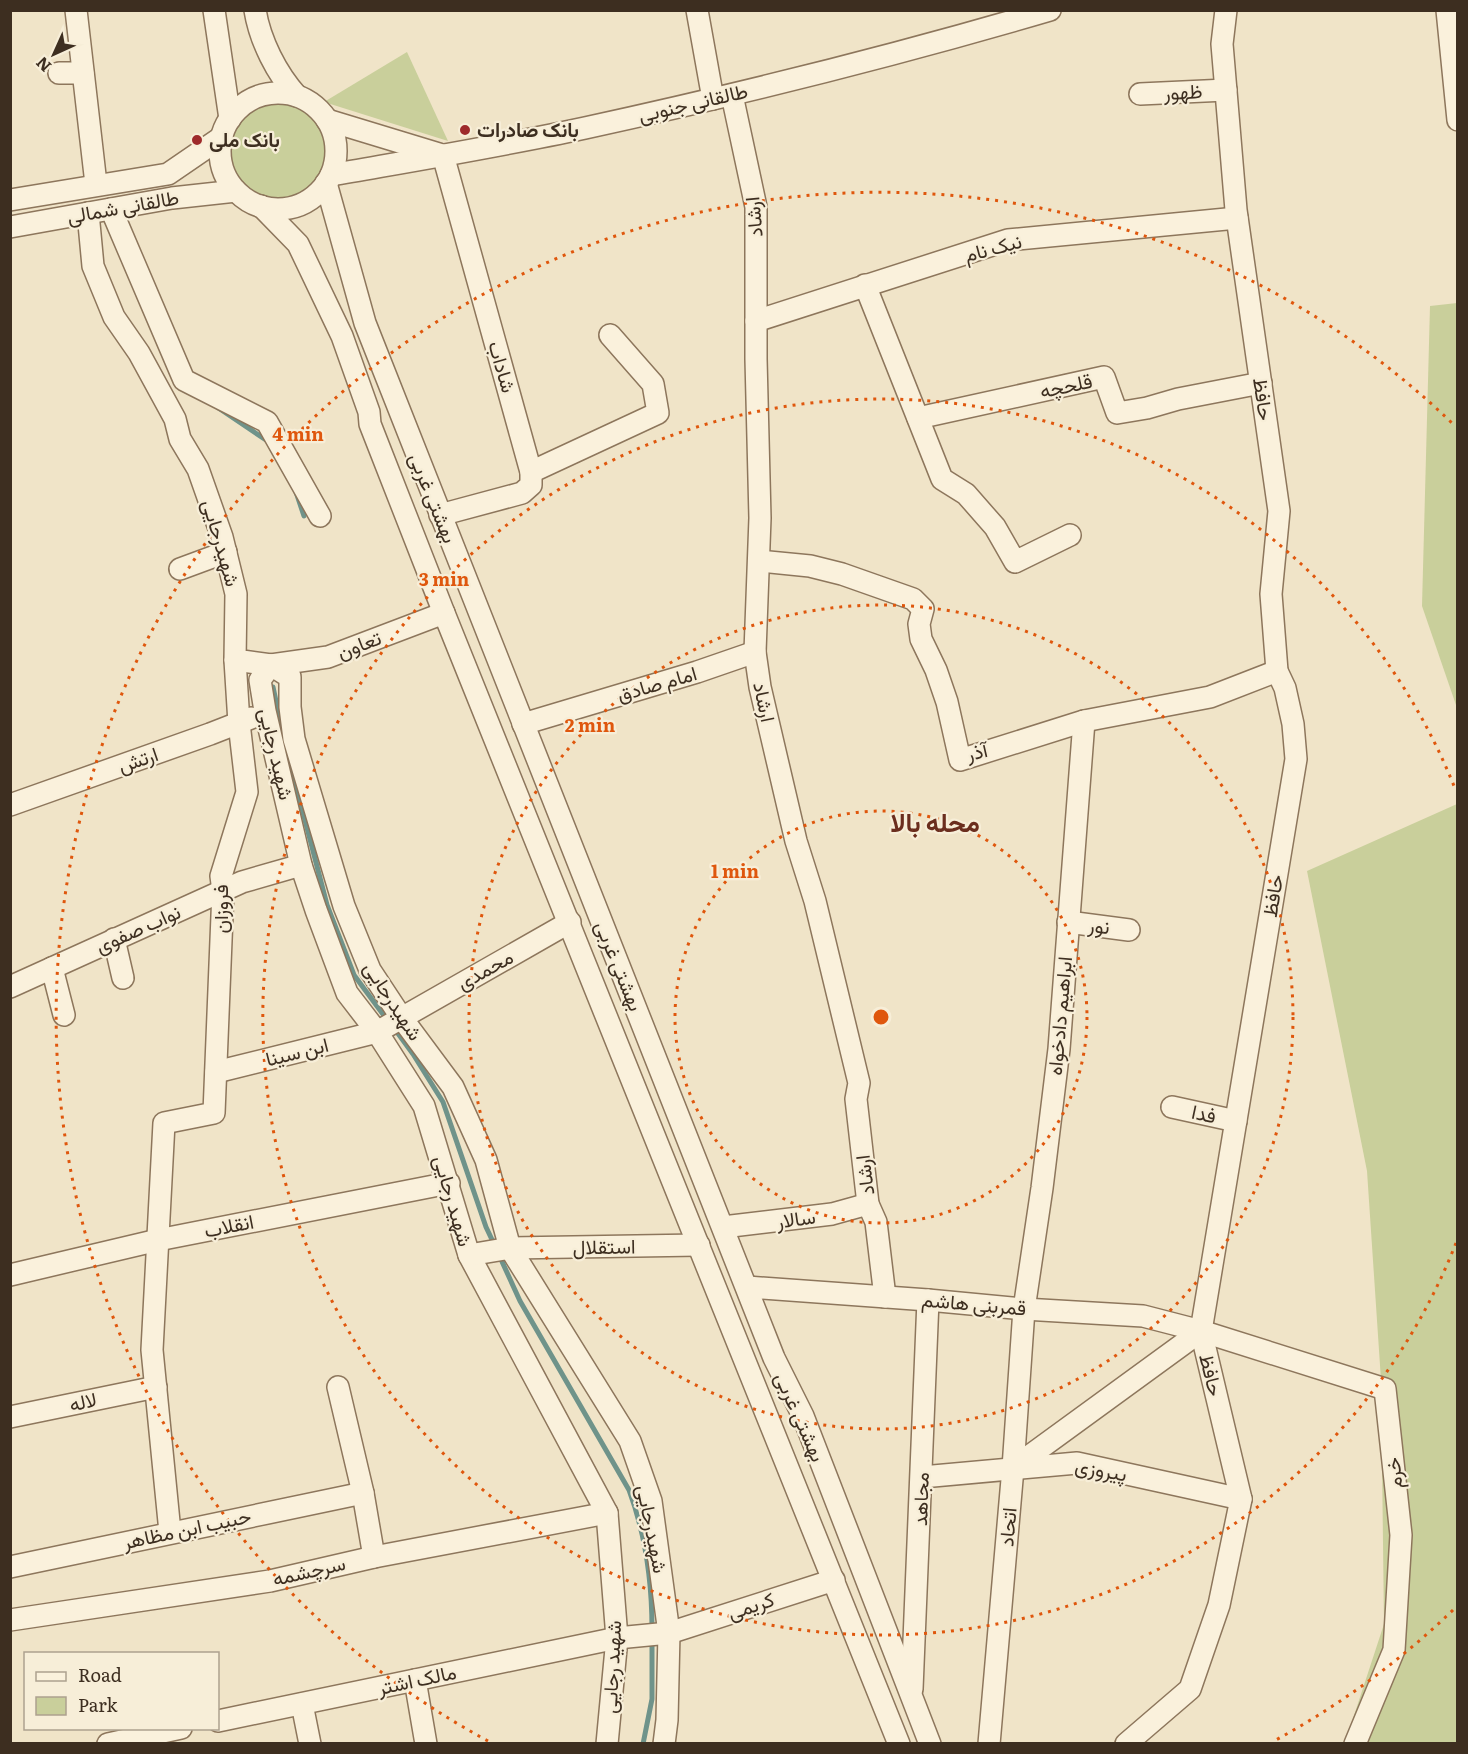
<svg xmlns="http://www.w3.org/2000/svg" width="1468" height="1754" font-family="Literata,Vazirmatn,serif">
<rect width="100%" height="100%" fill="#f0e4c8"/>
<g fill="#c9cf9b">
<polygon points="407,52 448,141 324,102"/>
<circle cx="278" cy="149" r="49"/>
<polygon points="1457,303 1458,303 1457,708 1422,606 1430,306"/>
<polygon points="1457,804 1457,1743 1345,1743 1384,1624 1381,1380 1367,1171 1307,871"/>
</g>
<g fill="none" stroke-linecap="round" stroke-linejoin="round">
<g stroke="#6f938a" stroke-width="5">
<polyline points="217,407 269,442"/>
<polyline points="296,492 304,516"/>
<polyline points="273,687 283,734"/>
<polyline points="288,754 327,905 354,975 388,1021"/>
<polyline points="394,1028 413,1054 443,1102 486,1227 495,1246"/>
<path d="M499,1255L520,1301L629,1490C645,1533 652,1582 652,1629"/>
<polyline points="643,1744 652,1699 652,1638"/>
</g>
<g stroke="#8d765c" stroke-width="24">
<g id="minor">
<polyline points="76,10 96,184"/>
<polyline points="214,10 230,119"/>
<path d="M255,10C260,41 277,74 297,96"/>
<polyline points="697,10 713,99"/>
<polyline points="1447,10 1458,120"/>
<polyline points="59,73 83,73"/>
<circle cx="278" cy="151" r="58"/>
<polyline points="1140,94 1226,90"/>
<polyline points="732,95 756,207 756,359 760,518 755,652 760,687 796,841 815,901 859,1083 856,1099 868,1204 876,1222 885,1297"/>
<polyline points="327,120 439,154"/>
<path d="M331,175C416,160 501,146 585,128C741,94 897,55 1050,10"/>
<polyline points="326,183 365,323 774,1358 803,1416 930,1744"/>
<polyline points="10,200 168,174 222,137"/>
<polyline points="261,206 298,244 342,336 369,412 370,424 444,613 899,1744"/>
<polyline points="111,209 184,380 267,422 320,516"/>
<polyline points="88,213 93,266 114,317 139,353 175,419 180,439 198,469 222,537 236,594 235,660 271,665 290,677 290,707 294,739 344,906 370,970 401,1017 453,1087 486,1160 510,1248 630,1441 651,1501 669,1633 667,1720 664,1744"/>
<polyline points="10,227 172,198 236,191"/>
<polyline points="865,285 942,479 966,494 995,527 1015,562 1070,535"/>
<polyline points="756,321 1008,240 1237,218"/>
<polyline points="918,418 1104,377 1117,413 1147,408 1178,399 1261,383"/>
<polyline points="531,472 658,413 653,384 610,335"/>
<polyline points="440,515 522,493 531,485 531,472 443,155"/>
<polyline points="759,561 810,566 842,574 913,599 923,609 919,624 921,639 936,670 947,702 960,760 1084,721 1210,697 1277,671"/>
<polyline points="180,569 226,552"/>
<polyline points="271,665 260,680 265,711 301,865 316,910 347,993 377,1032 424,1106 469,1255 607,1513 617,1638 607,1744"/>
<polyline points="271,665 328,657 444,613"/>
<polyline points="523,724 697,672 755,652"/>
<polyline points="10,805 210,734 251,718"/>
<polyline points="1068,922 1129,930"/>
<polyline points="114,939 123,978"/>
<polyline points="52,968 64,1015"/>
<polyline points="10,987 242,882 301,865"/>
<polyline points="216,1072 377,1032 570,922"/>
<polyline points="1172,1107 1236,1121"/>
<polyline points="723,1227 832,1214 868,1204"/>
<polyline points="469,1255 510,1248 699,1245"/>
<polyline points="10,1275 158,1240 449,1183"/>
<polyline points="747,1287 928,1300 1024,1309 1143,1316 1201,1331 1385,1389 1401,1535 1394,1650 1355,1744"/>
<polyline points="338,1387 363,1493 374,1557"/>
<polyline points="10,1417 156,1387"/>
<polyline points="1013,1468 1201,1331"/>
<polyline points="922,1477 1077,1463 1241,1499"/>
<polyline points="170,1532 152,1350 164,1123 214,1113 223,891 221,876 247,792 239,723 235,660"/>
<polyline points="10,1567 363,1493"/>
<polyline points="10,1620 270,1581 374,1557 607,1513"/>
<polyline points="415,1680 426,1744"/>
<polyline points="912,1689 928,1300"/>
<polyline points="302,1704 310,1744"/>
<polyline points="218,1721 617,1638 669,1633 834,1580"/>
<polyline points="108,1744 181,1728"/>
<polyline points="989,1744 1013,1468 1024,1309 1042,1188 1059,1049 1084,721"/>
<polyline points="1126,1744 1190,1689 1219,1605 1241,1499 1201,1331 1296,759 1293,724 1285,688 1277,671 1271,594 1279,511 1236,210 1222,44 1226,10"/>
</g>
</g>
<use href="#minor" stroke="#faf1dc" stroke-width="21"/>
</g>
<g fill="none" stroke="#df570d" stroke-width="3" stroke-dasharray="3 6">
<circle cx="881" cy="1017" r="206"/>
<circle cx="881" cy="1017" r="412"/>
<path d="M1456 1243A618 618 0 1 1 1456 791"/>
<path d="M1453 1610A824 824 0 0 1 1274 1741M488 1741A824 824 0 1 1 1453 424"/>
</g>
<g fill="#9e2a2b" stroke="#f7eed8" stroke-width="2">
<circle cx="465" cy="130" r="6"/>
<circle cx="197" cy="140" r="6"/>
</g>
<g text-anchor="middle" stroke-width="4.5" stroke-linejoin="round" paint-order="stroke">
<g font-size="20" fill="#3d2e20" stroke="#f7eed8">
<text transform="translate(1183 92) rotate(-3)" y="7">ظهور</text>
<text transform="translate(693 103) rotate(-13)" y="7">طالقانی جنوبی</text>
<text transform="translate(123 207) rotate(-10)" y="7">طالقانی شمالی</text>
<text transform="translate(754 217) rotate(-95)" y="7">ارشاد</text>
<text transform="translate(993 248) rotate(-15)" y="7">نیک نام</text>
<text transform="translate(502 367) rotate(74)" y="7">شاداب</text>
<text transform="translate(1066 386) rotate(-12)" y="7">قلحچه</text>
<text transform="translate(1263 399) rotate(82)" y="7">حافظ</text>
<text transform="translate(433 498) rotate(68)" y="7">بهشتی غربی</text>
<text transform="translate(221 543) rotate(74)" y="7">شهیدرجایی</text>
<text transform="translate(359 645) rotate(-21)" y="7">تعاون</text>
<text transform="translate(657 684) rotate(-16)" y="7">امام صادق</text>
<text transform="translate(764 702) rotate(78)" y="7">ارشاد</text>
<text transform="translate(977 752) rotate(-13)" y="7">آذر</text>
<text transform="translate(276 754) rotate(77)" y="7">شهید رجایی</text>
<text transform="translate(138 760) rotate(-19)" y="7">ارتش</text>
<text transform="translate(1273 896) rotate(-81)" y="7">حافظ</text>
<text transform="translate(221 909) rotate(-90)" y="7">فروزان</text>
<text transform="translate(1099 926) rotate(7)" y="7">نور</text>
<text transform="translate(138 929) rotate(-24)" y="7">نواب صفوی</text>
<text transform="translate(619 966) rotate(68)" y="7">بهشتی غربی</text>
<text transform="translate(485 970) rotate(-29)" y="7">محمدی</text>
<text transform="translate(393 1001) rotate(57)" y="7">شهیدرجایی</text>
<text transform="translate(1060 1016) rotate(-85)" y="7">ابراهیم دادخواه</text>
<text transform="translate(297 1052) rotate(-14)" y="7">ابن سینا</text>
<text transform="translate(1204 1114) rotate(12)" y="7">فدا</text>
<text transform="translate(865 1175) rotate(-97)" y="7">ارشاد</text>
<text transform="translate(453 1201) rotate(74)" y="7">شهید رجایی</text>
<text transform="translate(796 1219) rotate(-8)" y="7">سالار</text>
<text transform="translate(229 1226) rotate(-11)" y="7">انقلاب</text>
<text transform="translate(604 1247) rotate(-1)" y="7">استقلال</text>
<text transform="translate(974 1304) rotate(5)" y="7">قمربنی هاشم</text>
<text transform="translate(1211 1375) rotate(76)" y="7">حافظ</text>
<text transform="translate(83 1402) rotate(-12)" y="7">لاله</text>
<text transform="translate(800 1417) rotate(66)" y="7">بهشتی غربی</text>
<text transform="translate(1101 1470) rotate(10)" y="7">پیروزی</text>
<text transform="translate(1394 1473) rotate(-96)" y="7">خرم</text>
<text transform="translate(921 1499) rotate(-88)" y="7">مجاهد</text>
<text transform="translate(1008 1527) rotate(-85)" y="7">اتحاد</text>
<text transform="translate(187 1529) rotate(-12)" y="7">حبیب ابن مظاهر</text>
<text transform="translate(652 1529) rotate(79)" y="7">شهیدرجایی</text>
<text transform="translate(309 1571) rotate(-13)" y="7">سرچشمه</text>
<text transform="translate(751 1606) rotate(-18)" y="7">کریمی</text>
<text transform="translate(612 1667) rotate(-87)" y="7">شهید رجایی</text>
<text transform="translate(417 1680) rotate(-12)" y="7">مالک اشتر</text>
</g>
<g font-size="20" font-weight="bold" fill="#3d2e20" stroke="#f7eed8" text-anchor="start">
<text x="477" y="137">بانک صادرات</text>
<text x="209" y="147">بانک ملی</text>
</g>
<g font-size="26" font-weight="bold" fill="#6b2e1e" stroke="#f7eed8">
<text x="935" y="832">محله بالا</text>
</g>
</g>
<circle cx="881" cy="1017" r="9" fill="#df570d" stroke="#f7eed8" stroke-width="3"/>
<g font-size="18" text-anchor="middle" font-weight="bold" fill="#df570d" stroke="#f7eed8" stroke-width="4.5" stroke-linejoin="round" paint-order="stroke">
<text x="298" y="441">4 min</text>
<text x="444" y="586">3 min</text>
<text x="590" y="732">2 min</text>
<text x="735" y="878">1 min</text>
</g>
<rect width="1468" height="1754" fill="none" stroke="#3d2e20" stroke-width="24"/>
<rect x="24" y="1652" width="195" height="78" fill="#f7eed8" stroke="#ada18e" stroke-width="1.5"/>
<rect x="36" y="1672" width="30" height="9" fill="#faf1dc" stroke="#ada18e" stroke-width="1.5"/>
<text x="78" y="1682" font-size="18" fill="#3d2e20">Road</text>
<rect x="36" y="1697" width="30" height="18" fill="#c9cf9b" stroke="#ada18e" stroke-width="1.5"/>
<text x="78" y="1712" font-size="18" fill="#3d2e20">Park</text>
<g transform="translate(54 54) rotate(225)" stroke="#f7eed8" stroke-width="4.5" paint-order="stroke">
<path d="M0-4.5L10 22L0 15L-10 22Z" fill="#3d2e20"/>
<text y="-9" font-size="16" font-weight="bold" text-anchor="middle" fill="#3d2e20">N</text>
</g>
</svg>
